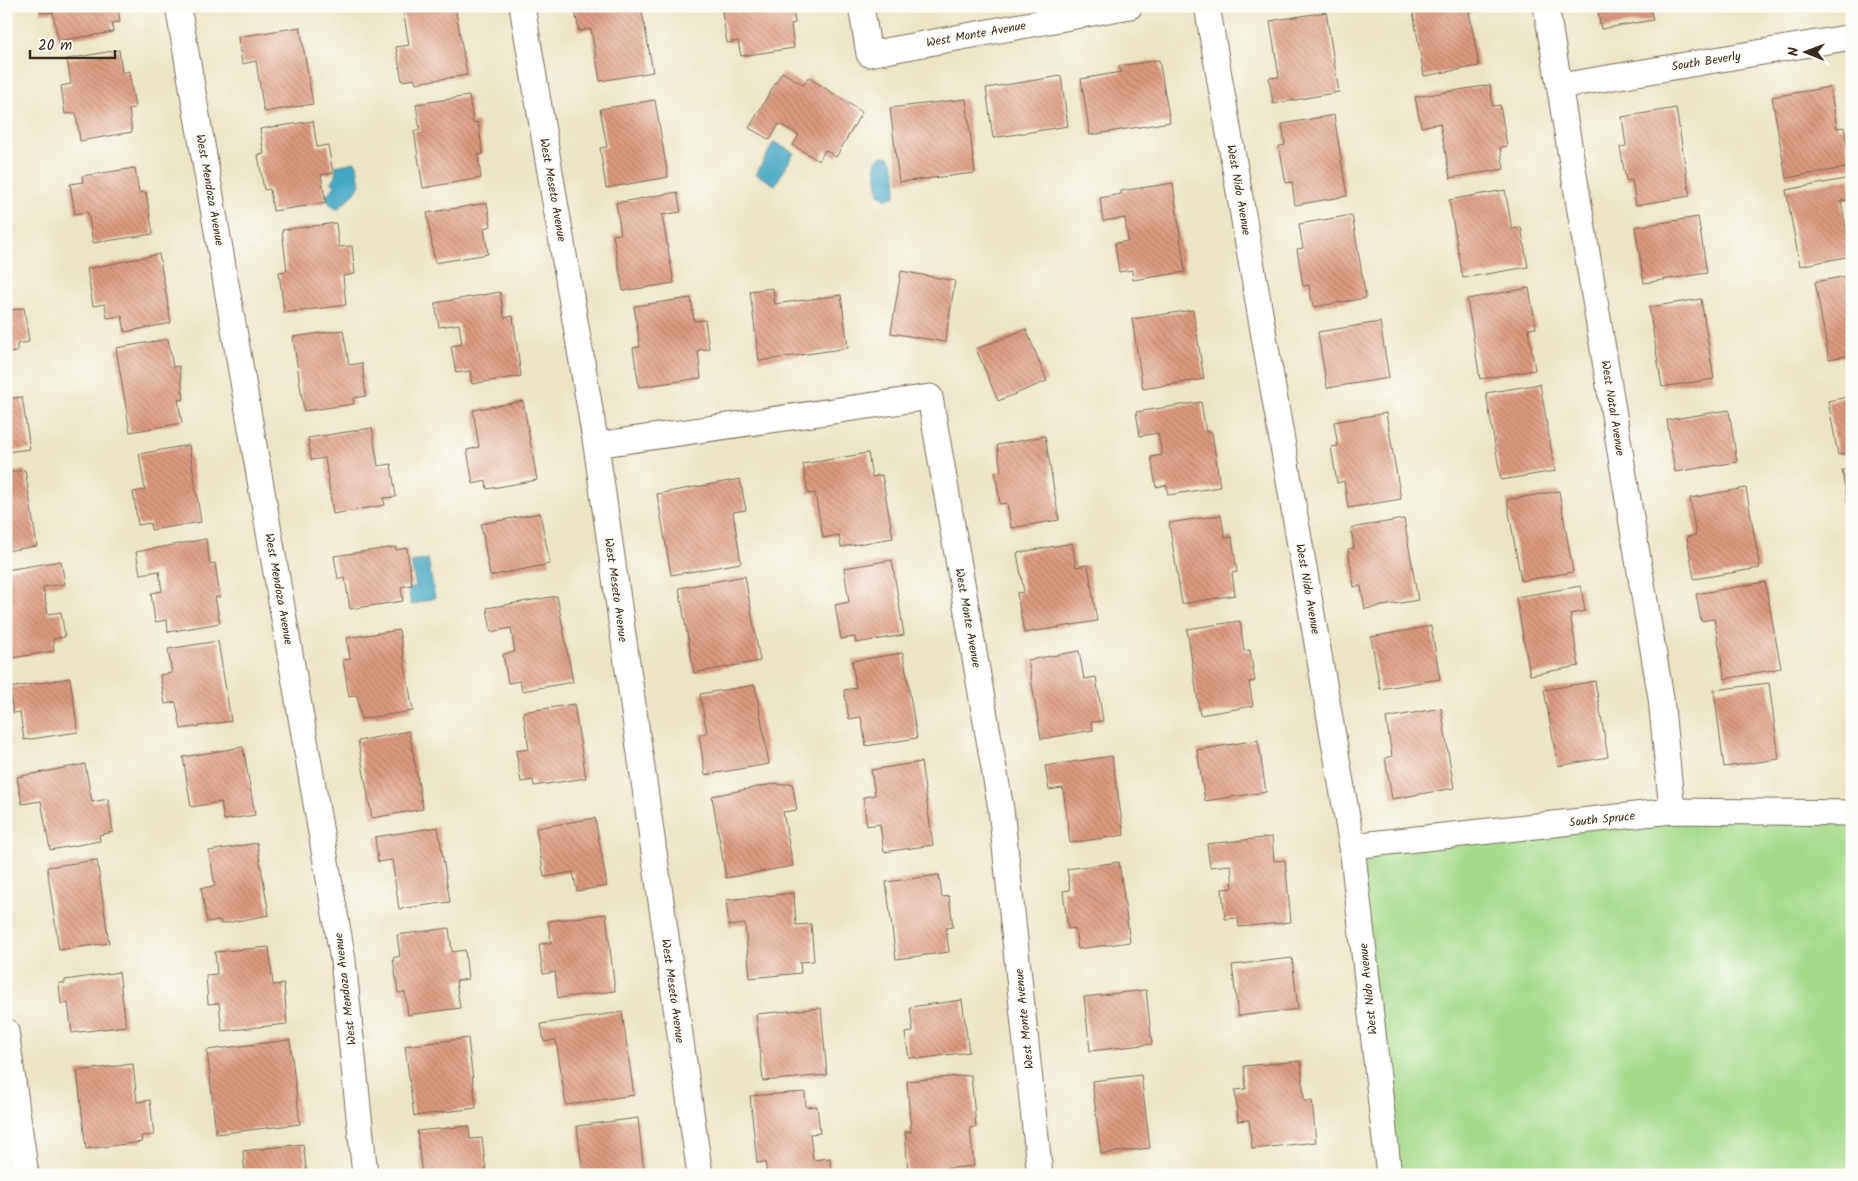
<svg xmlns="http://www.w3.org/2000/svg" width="1858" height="1181" font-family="Kalam,sans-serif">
<defs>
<pattern id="building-back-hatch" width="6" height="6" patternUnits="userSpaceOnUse" patternTransform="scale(1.25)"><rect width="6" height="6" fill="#dd9a7f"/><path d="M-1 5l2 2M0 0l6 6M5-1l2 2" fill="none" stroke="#b47e67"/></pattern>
</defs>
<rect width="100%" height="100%" fill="#fdfcf7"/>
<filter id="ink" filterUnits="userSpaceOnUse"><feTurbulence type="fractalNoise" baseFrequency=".02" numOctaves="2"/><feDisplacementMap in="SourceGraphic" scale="10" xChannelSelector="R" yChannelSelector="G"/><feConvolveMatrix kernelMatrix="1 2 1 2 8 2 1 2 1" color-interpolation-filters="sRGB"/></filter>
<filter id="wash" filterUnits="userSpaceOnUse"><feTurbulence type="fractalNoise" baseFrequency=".0096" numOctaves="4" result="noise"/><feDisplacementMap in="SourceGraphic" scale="20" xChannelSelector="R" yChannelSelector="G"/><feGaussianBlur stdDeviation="1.12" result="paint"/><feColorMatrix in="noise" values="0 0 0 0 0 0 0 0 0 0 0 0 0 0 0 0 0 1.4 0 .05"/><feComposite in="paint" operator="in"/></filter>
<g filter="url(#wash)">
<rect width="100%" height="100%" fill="#ebe4c5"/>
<polygon fill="#a5da8a" stroke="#708254" points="1672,811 1852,813 1852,1175 1389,1175 1352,846"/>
<g fill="#42a7c2" stroke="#3e6870">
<polygon points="774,142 794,153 775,185 756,174"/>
<path d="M883,156L889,157C896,165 899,188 894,197L887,199L879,194L875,165L877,159Z"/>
<polygon points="355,162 357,164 360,185 352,196 337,210 328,202 326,195 335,186 331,181 336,176 335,166"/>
<polygon points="428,559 435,598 411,605 408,588 416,587 411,562"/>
</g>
<g id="blocks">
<g fill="url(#building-back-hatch)">
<polygon points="40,6 118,6 120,22 112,23 113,32 58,41 53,12 41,13"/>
<polygon points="427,6 455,6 467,75 416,83 415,79 402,81 396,47 409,45 403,10"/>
<polygon points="574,6 641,6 653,72 600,81 591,29 579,31"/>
<polygon points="721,6 793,6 795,23 791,24 794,48 741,56 738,41 727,43"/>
<polygon points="1412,6 1482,6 1483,10 1469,12 1479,66 1424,76"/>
<polygon points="1597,6 1650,6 1653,20 1601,29"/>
<polygon points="1326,12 1339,92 1273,104 1269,78 1279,77 1270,21"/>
<polygon points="300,27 313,104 264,112 256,61 242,64 238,37"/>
<polygon points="119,50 122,73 129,71 135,108 129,109 132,132 80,141 76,113 65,114 61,86 71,84 67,59"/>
<polygon points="1159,60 1170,122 1090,135 1081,79 1121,72 1119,66"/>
<polygon points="782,72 804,85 808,77 862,112 836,157 825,150 819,161 793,145 799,135 779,124 770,140 749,128"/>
<polygon points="1061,76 1068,126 993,138 986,88"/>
<polygon points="1490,85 1493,106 1500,105 1507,146 1500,147 1504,169 1450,178 1440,123 1421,127 1415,97"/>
<polygon points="1830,87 1837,128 1844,127 1851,167 1786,178 1772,97"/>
<polygon points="469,96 473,123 478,122 483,154 478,155 481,178 423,188 414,131 420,130 416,104"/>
<polygon points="966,99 975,173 899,182 890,108"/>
<polygon points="655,100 668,177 606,188 600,148 607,147 600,109"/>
<polygon points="1676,108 1690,196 1636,205 1632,180 1626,181 1620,147 1626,146 1622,117"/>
<polygon points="1334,115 1347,196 1295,205 1292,182 1286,183 1279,146 1285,145 1282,124"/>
<polygon points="313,121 317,147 328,145 333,173 321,175 326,203 273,211 270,189 264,190 258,155 264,154 260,129"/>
<polygon points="135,168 139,193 146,192 153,234 93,243 88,212 75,214 70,184 83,182 82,176"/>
<polygon points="1850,178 1852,199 1841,201 1851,256 1800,266 1786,190"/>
<polygon points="1173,183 1185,272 1133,280 1132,270 1119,272 1115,243 1128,241 1125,218 1103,221 1100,198 1121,194 1121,191"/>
<polygon points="1505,190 1512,229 1521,227 1528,267 1463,278 1449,200"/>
<polygon points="677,192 681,212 662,215 674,283 623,291 613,235 621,234 616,203"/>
<polygon points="487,203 491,226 484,228 488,254 435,263 427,213"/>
<polygon points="1352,215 1366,298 1313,307 1309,285 1303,286 1297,249 1303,248 1299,224"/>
<polygon points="1698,217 1707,273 1644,283 1635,227"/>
<polygon points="336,223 339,247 352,246 355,274 343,276 346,305 284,313 279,272 287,271 282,230"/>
<polygon points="159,254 171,323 125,332 122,316 107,318 105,304 93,306 87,269"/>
<polygon points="901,271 955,281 945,342 891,333"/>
<polygon points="1852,275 1852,355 1829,359 1815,282"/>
<polygon points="6,284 11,310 24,308 29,342 17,344 17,352 6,353"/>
<polygon points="773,288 775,304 841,295 848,348 759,361 750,291"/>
<polygon points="1529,288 1536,328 1528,329 1535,370 1480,379 1467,299"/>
<polygon points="500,292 504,318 513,316 521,376 472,384 470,371 456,373 451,346 462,344 459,324 439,327 435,303"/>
<polygon points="691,298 694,321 705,320 709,349 698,350 701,378 639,387 633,348 640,347 634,306"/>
<polygon points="1701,299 1714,379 1662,387 1649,307"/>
<polygon points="1193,310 1204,379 1143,389 1132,319"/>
<polygon points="1380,322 1389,378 1327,388 1318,332"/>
<polygon points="1026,329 1047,381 998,401 976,349"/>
<polygon points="343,330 349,365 362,363 366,396 353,398 354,404 304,411 293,337"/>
<polygon points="168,339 173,367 179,366 184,399 178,400 182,423 130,432 116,348"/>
<polygon points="1540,384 1555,471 1501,480 1486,393"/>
<polygon points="1852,396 1852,452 1838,455 1828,401"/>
<polygon points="22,397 30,449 6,452 6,399"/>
<polygon points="523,401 537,480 487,489 486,481 473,484 467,450 479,447 473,410"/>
<polygon points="1201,402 1206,432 1212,432 1220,487 1168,495 1167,485 1156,487 1151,457 1162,455 1158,433 1140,436 1136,412"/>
<polygon points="1729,410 1737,462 1675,472 1667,420"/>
<polygon points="1386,413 1401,499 1348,508 1344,481 1337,483 1331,447 1338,446 1334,422"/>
<polygon points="372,428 378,466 391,464 396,497 383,498 385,505 333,514 325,458 311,460 308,438"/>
<polygon points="1045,436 1059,520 1011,528 1007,503 1000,504 995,472 1001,471 997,445"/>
<polygon points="189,445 201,522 151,530 150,523 138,525 133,492 145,490 139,454"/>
<polygon points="868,453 872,477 882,475 893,538 841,547 839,535 823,538 815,493 808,494 803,464"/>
<polygon points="1852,469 1852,523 1851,523 1842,470"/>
<polygon points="25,470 37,546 6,551 6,473"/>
<polygon points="740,479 746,510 733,512 741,563 671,575 657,494"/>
<polygon points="1746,488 1760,568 1694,579 1687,537 1696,535 1690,498"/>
<polygon points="1559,491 1573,572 1521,581 1507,500"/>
<polygon points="540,513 550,564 490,576 481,524"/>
<polygon points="1221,515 1225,538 1232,537 1237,572 1232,573 1235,595 1182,604 1169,523"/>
<polygon points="1404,519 1418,600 1365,609 1361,586 1354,587 1348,549 1354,548 1351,528"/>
<polygon points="206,539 210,564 215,563 220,597 215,597 220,623 168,632 167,620 155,622 151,593 162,591 159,571 140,574 136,552"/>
<polygon points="1072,543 1076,567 1088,565 1097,621 1024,633 1017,593 1024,592 1017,553"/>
<polygon points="395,547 396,550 407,548 412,585 401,587 403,601 350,609 345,578 338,579 334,556"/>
<polygon points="892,560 904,635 856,643 855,637 841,639 835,605 849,602 844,568"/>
<polygon points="61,561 65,584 43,587 48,614 61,612 65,637 53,639 54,651 6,659 6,570"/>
<polygon points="745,576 760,661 694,673 679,588"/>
<polygon points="1765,582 1781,668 1725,679 1714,619 1701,621 1696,594"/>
<polygon points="1581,586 1585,611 1570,614 1579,666 1530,675 1516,597"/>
<polygon points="557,596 573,682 522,691 520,681 508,683 503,654 515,652 511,628 491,632 487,608"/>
<polygon points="1240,621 1244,651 1250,650 1255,681 1249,682 1253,706 1200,715 1187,629"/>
<polygon points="1431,626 1440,679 1380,689 1371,637"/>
<polygon points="399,630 413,711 361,719 357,695 349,697 343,660 350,659 347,638"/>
<polygon points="218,641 231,721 181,729 176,702 165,704 160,675 172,673 168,649"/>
<polygon points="1079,651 1084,679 1096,677 1103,721 1091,722 1093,730 1041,739 1028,660"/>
<polygon points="903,653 917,738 866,746 861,717 849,719 844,690 856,688 852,661"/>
<polygon points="70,678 78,732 24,740 20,712 13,713 9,688"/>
<polygon points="1595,681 1608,757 1558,766 1544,690"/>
<polygon points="1769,683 1779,759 1724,767 1714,690"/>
<polygon points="755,685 769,764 705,775 699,734 707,733 700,694"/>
<polygon points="574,704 586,778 534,786 533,780 521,782 516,751 529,749 523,712"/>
<polygon points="1441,708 1454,788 1392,799 1385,758 1392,756 1386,718"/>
<polygon points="409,731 423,809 372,818 358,741"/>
<polygon points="1258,740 1266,792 1205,801 1197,750"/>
<polygon points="243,747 255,815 224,820 221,802 191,807 183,757"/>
<polygon points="1112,756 1124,835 1070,843 1063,788 1049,790 1045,766"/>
<polygon points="921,762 933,845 884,852 880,824 867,826 863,797 875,795 871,770"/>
<polygon points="85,764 92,802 108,799 113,832 99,835 100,841 50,850 41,801 22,804 17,777"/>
<polygon points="778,783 779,785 792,783 797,810 783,812 793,866 726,878 712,796"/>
<polygon points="595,818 607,886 577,891 573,872 544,877 536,828"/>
<polygon points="438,827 450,902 399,909 392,860 378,862 375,837"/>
<polygon points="1272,837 1274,861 1285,860 1291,922 1239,927 1238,918 1225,919 1222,889 1233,888 1231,865 1210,867 1207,844"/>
<polygon points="257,843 269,915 221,924 220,920 207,922 201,888 215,886 209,851"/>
<polygon points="97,860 109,943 59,950 47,867"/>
<polygon points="1119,862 1130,942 1078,949 1075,928 1068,929 1063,891 1070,890 1067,869"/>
<polygon points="939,875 942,897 949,896 953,927 946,928 949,952 896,959 886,882"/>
<polygon points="794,893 796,925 811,924 814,961 800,962 801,973 750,978 745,924 729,926 726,900"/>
<polygon points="606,914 615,991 558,998 555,972 543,974 539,944 551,943 548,921"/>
<polygon points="449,928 452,952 465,950 468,979 456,981 460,1008 408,1015 405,992 398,993 393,958 400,956 397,935"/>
<polygon points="269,947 273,985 284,984 287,1024 222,1031 219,1003 208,1004 206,975 217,974 215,952"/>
<polygon points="1292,958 1298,1009 1238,1016 1232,965"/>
<polygon points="119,972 126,1026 72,1033 68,1003 61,1004 59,983 65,983 65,980"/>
<polygon points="1146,990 1152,1044 1090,1051 1084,997"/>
<polygon points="962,1000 969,1052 917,1059 917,1057 909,1058 905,1033 913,1032 910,1007"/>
<polygon points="821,1008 827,1075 763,1081 756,1014"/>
<polygon points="622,1012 634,1095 566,1105 556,1040 544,1042 541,1024"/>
<polygon points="468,1038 476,1108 414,1116 405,1046"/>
<polygon points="290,1040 300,1124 216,1134 207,1050"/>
<polygon points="1301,1061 1304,1101 1312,1101 1316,1142 1252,1149 1249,1120 1238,1121 1235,1090 1246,1089 1244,1066"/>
<polygon points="133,1064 137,1102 150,1100 154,1135 141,1136 142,1142 86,1149 77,1071"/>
<polygon points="971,1075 976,1127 970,1128 974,1166 908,1172 905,1132 911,1132 907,1081"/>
<polygon points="1141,1075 1150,1148 1101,1154 1092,1081"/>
<polygon points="805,1092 806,1107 817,1106 820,1133 810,1134 813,1160 830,1158 831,1175 767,1175 765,1162 757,1163 750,1096"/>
<polygon points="638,1118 644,1173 583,1175 577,1126"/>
<polygon points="469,1126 470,1139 482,1138 486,1171 473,1173 474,1175 422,1175 417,1131"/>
<polygon points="303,1144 307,1175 245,1175 243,1151"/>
<polygon points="157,1168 157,1175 110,1175 110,1173"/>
</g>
</g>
</g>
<g filter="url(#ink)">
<use href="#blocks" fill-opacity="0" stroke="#796b58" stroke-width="1"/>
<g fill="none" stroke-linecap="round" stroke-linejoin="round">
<g stroke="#796b58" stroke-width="27">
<g id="street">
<polyline points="178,6 343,960 365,1175"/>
<polyline points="522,6 596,445 700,1175"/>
<polyline points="861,6 869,54 1130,6"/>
<polyline points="1207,6 1352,846 1389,1175"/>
<polyline points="1546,6 1661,698 1672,811"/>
<polyline points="1560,86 1852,37"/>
<polyline points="596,445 930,397 1001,809 1040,1175"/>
<polyline points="1352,846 1672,811 1852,813"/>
<polyline points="6,1031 26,1175"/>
</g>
</g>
<use href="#street" stroke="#fff" stroke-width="25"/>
</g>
</g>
<g text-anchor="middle" stroke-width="5" stroke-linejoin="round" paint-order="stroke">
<g font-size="12" fill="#3b2a1e" stroke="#fdfcf7">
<text transform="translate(976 34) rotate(-10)" y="4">West Monte Avenue</text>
<text transform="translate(1706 61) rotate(-9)" y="4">South Beverly</text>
<text transform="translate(210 190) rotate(80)" y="4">West Mendoza Avenue</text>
<text transform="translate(553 190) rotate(80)" y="4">West Meseto Avenue</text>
<text transform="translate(1239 190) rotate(80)" y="4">West Nido Avenue</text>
<text transform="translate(1613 408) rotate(81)" y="4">West Natal Avenue</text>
<text transform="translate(279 589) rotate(80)" y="4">West Mendoza Avenue</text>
<text transform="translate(1308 589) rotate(80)" y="4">West Nido Avenue</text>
<text transform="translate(616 590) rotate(82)" y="4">West Meseto Avenue</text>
<text transform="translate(968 618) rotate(80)" y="4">West Monte Avenue</text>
<text transform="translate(1602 819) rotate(-6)" y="4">South Spruce</text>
<text transform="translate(345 989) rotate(-97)" y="4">West Mendoza Avenue</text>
<text transform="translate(1368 989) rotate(-96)" y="4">West Nido Avenue</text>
<text transform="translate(673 991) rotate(82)" y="4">West Meseto Avenue</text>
<text transform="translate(1024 1019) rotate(-96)" y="4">West Monte Avenue</text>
</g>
</g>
<rect width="1858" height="1181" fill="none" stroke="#fdfcf7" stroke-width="25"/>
<g transform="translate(1806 52) rotate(271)" stroke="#fdfcf7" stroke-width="4" paint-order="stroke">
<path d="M0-4L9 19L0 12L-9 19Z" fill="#3b2a1e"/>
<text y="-8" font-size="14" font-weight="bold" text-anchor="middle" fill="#3b2a1e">N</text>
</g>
<path d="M30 50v8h85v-8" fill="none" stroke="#3b2a1e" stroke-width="2.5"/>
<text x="38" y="50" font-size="15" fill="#3b2a1e" stroke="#fdfcf7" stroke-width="4" paint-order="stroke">20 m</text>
</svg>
